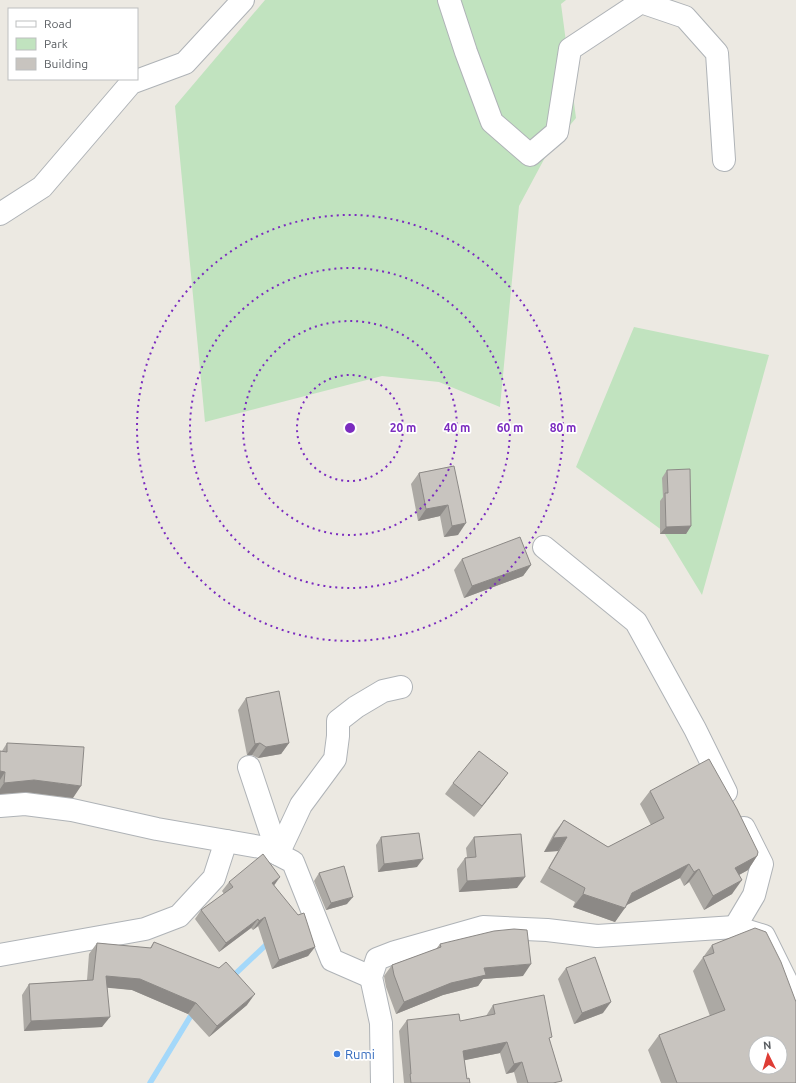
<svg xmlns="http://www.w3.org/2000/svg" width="796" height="1083" font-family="Ubuntu,sans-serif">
<rect width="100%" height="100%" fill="#ece9e2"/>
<g fill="#c1e3bf">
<polygon points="265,0 566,0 561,4 576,118 549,150 519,206 500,407 439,382 382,376 205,422 175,106"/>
<polygon points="634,327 769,355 702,595 663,531 576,467"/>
</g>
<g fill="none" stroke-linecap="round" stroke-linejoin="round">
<g stroke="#a4d8fa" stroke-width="5.5">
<polyline points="232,977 269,942"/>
<polyline points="150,1083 190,1017 195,1012"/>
</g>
<g stroke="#afb3b7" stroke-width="24">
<g id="minor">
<polyline points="449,0 466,52 492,122 530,155 557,132 570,49 641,2 685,17 717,53 724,160"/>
<polyline points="0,214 42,187 131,83 185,63 243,0"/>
<polyline points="544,547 636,622 695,729 726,792"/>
<polyline points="249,767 278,854"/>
<polyline points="0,806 25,804 72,810 157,829 266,848 293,862 332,960 371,977"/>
<polyline points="278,854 301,805 335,759 338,736 338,721 356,707 383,691 401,687"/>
<polyline points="735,927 754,895 762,864 744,828"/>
<polyline points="0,955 145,929 179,916 214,878 226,841"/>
<polyline points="382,1083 381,1023 371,977 377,959 395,952 483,927 547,930 597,936 735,927 764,936 796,1001"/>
</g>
</g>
<use href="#minor" stroke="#fff" stroke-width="22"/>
</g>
<g fill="#aca9a4">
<polygon points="454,466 458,535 444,537 440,516 418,521 411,484 419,473"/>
<polygon points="667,470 691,526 686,534 660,534 660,501 663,497 662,478"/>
<polygon points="462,559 531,565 523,576 464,598 454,570"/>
<polygon points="246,698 289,743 281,754 258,758 252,755 247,755 238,710"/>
<polygon points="7,743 73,798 26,792 0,794 0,751 2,751"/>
<polygon points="453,783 500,784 474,817 445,794"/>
<polygon points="650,791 757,856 748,870 739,875 732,894 704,910 689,882 684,886 680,878 626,905 615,922 573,907 575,902 540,882 558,851 544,852 554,833 564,820 608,847 651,825 640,804"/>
<polygon points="381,837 417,867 378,872 376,845"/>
<polygon points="474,837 517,888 459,892 457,869 465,858 467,857 466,848"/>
<polygon points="319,873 347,904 326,910 314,881"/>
<polygon points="229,882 274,885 315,947 308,956 272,969 258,926 253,930 251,928 219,952 195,919 201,910 224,894 222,891"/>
<polygon points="154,942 247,1005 209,1037 188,1014 132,990 107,987 102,1027 24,1031 22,995 29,984 87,980 89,954 97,943 150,948"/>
<polygon points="440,944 523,976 483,979 478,986 443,995 396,1014 386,987 384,976 392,965 436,949"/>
<polygon points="712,945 796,1083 661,1083 648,1050 659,1035 710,1016 693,971"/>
<polygon points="566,968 603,1013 574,1024 558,979"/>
<polygon points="493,1005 550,1040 553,1083 517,1083 514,1072 506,1074 500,1053 464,1060 467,1079 470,1083 404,1083 399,1031 407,1020 460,1021 486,1016"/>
</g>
<g fill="#8c8986">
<polygon points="448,505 440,516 418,521 426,509"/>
<polygon points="466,523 458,535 444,537 452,526"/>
<polygon points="691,526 686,534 660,534 666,527"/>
<polygon points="531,565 523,576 464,598 472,586"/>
<polygon points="260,743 252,755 247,755 255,744"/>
<polygon points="289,743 281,754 258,758 266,747"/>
<polygon points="0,771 5,772 0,780"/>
<polygon points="508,773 500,784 474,817 482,806"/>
<polygon points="34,780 81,786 73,798 26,792 0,794 0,789 4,783"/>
<polygon points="567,837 558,851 544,852 553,838"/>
<polygon points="757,856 748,870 726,882 735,868"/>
<polygon points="423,859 417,867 378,872 384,864"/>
<polygon points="689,864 680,878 623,907 632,893"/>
<polygon points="699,869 689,882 684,886 694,872"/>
<polygon points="280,877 273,887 272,883"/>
<polygon points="525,877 517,888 459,892 467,881"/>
<polygon points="742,880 732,894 704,910 713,896"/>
<polygon points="583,894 625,908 615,922 573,907"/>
<polygon points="353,897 347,904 326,910 331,903"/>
<polygon points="265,917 258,926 253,930 259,921"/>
<polygon points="258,919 251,928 219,952 226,943"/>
<polygon points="315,947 308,956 272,969 279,960"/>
<polygon points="531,964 523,976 483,979 478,986 443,995 396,1014 404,1002 484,968"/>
<polygon points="106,976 140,979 196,1003 188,1014 132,990 99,987"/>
<polygon points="255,994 247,1005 209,1037 217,1026"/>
<polygon points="611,1002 603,1013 574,1024 582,1013"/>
<polygon points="110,1017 102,1027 24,1031 31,1021"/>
<polygon points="507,1042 500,1053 456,1062 463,1051"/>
<polygon points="522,1062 514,1072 506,1074 514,1064"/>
</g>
<g fill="#c8c4bf" stroke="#8c8986" fill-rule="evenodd">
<polygon points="454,466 466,523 452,526 448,505 426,509 419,473"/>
<polygon points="690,469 691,526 666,527 665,493 668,493 667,470"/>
<polygon points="520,537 531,565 472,586 462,559"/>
<polygon points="279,691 289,743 266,747 260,743 255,744 246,698"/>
<polygon points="7,743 84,747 81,786 34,780 4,783 5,772 0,771 0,751 7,752"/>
<polygon points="479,751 508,773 482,806 453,783"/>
<polygon points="709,759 737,809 758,852 757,856 735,868 742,880 713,896 699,869 694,872 689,864 632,893 625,908 583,894 585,888 549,868 567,837 553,838 564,820 608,847 664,818 650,791"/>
<polygon points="419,833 423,859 384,864 381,837"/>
<polygon points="521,834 525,877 467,881 465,858 476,857 474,837"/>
<polygon points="263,854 280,877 272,883 298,915 304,913 315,947 279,960 265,917 259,921 258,919 226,943 201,910 233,887 229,882"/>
<polygon points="344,866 353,897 331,903 319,873"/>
<path d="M755,928L766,932L781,962L796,1002V1083H677L659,1035L725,1010L703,957L714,953L712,945ZM756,1043H780V1067H756Z"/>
<polygon points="514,929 527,930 531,964 484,968 486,975 451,983 404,1002 394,975 392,965 441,947 440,944 494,931"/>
<polygon points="154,942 219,968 226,962 255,994 217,1026 196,1003 140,979 106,976 110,1017 31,1021 29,984 93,980 97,943 151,948"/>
<polygon points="595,957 611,1002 582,1013 566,968"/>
<polygon points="544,995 552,1037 549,1038 562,1081 553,1083 528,1083 522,1062 514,1064 507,1042 463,1051 467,1079 469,1078 470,1083 411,1083 410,1074 411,1074 407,1020 459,1014 460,1021 495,1014 493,1005"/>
</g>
<g fill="none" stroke="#7b2cbf" stroke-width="2" stroke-dasharray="2 4">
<circle cx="350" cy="428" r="53"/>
<circle cx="350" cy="428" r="107"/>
<circle cx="350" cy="428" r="160"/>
<circle cx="350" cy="428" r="213"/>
</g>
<circle fill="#3f7fe0" stroke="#fff" stroke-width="1.5" cx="337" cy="1054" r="4"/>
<g text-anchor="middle" stroke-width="3.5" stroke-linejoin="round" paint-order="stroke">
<g font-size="13" fill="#366cbe" stroke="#fff" text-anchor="start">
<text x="345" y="1059">Rumi</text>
</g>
</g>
<circle cx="350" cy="428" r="6" fill="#7b2cbf" stroke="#fff" stroke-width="2"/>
<g font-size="12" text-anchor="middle" font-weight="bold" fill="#7b2cbf" stroke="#fff" stroke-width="3.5" stroke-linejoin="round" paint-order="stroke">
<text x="403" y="432">20 m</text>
<text x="457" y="432">40 m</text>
<text x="510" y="432">60 m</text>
<text x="563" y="432">80 m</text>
</g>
<rect x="8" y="8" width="130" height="72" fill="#ffffff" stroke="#bdbfc0"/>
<rect x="16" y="21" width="20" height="6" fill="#ffffff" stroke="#bdbfc0"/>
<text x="44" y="28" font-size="12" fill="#5a5e62">Road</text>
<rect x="16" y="38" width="20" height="12" fill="#c1e3bf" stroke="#bdbfc0"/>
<text x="44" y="48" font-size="12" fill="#5a5e62">Park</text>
<rect x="16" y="58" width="20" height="12" fill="#c8c4bf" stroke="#bdbfc0"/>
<text x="44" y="68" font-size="12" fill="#5a5e62">Building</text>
<g transform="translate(768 1055) rotate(355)"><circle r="19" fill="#ffffff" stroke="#bdbfc0"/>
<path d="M0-3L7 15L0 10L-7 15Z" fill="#de3c35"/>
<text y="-6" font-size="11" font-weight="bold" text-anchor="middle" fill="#5a5e62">N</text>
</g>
</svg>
